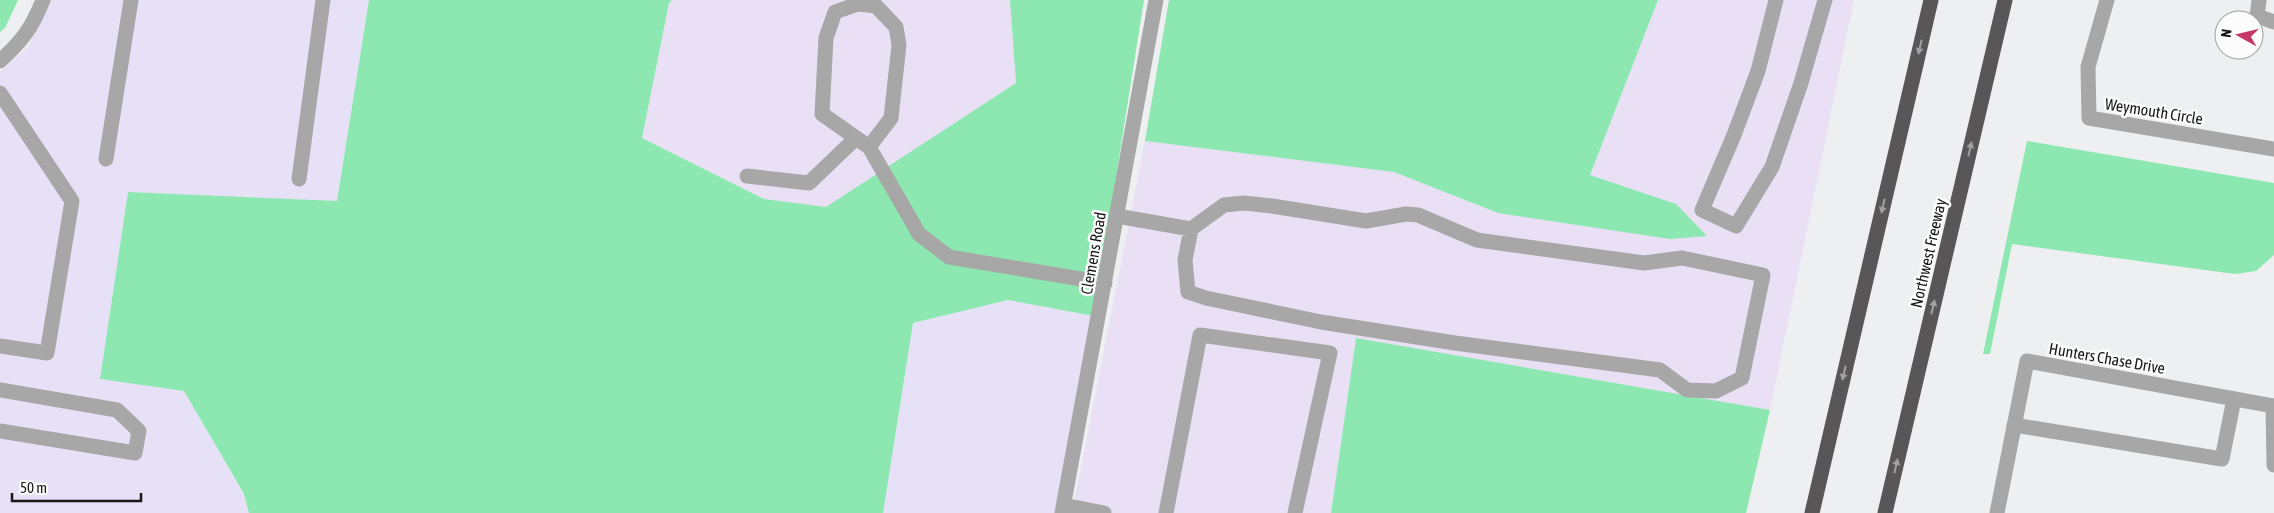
<svg xmlns="http://www.w3.org/2000/svg" width="2274" height="513" font-family="'Asap Condensed',sans-serif">
<rect width="100%" height="100%" fill="#eeeff0"/>
<g fill="#e9e0f6">
<polygon points="672,0 1010,0 1016,83 826,208 764,199 642,138 669,3"/>
<polygon points="1658,0 1854,0 1770,410 1356,338 1331,513 1072,513 1145,141 1394,172 1498,213 1571,223"/>
</g>
<g fill="#e7e1f7">
<polygon points="48,0 369,0 337,202 128,192 100,379 184,391 244,495 249,513 0,513 0,72 29,46"/>
<polygon points="1008,300 1094,316 1056,513 883,513 913,323"/>
</g>
<g fill="#8ce7b1">
<polygon points="0,0 18,0 5,28 0,32"/>
<polygon points="369,0 672,0 669,3 642,138 764,199 826,207 1016,83 1010,0 1144,0 1094,316 1008,300 913,323 883,513 249,513 244,494 184,391 100,379 128,192 337,201"/>
<polygon points="1169,0 1658,0 1590,175 1676,204 1707,236 1670,239 1498,213 1394,172 1145,141"/>
<polygon points="2027,141 2274,183 2274,255 2256,271 2235,274 2012,244 1990,354 1983,354"/>
<polygon points="1356,338 1770,410 1746,513 1331,513"/>
</g>
<g fill="none" stroke-linecap="round" stroke-linejoin="round">
<g stroke="#a8a7a7" stroke-width="15">
<polyline points="1776,0 1758,71 1734,135 1702,210 1736,226 1772,167 1801,83 1825,0"/>
<polyline points="2107,0 2088,67 2089,118 2274,149"/>
<polyline points="2259,0 2257,16 2274,22"/>
<path d="M0,61C22,41 32,28 43,0"/>
<polyline points="0,93 72,201 47,353 0,346"/>
<polyline points="869,147 891,118 899,45 896,27 876,6 858,4 835,12 826,38 822,114 869,147 919,234 949,257 1105,283"/>
<polyline points="106,159 131,0"/>
<polyline points="747,176 809,183 856,138"/>
<polyline points="299,179 323,0"/>
<polyline points="1117,216 1191,229 1224,205 1244,203 1272,206 1366,221 1406,214 1418,215 1477,240 1644,263 1682,258 1763,275 1742,378 1716,391 1687,390 1660,370 1455,343 1321,322 1206,298 1188,292 1185,260 1191,229"/>
<polyline points="0,390 117,410 139,431 135,453 0,431"/>
<polyline points="2273,406 2274,465"/>
<polyline points="2014,425 2222,459 2234,399"/>
<polyline points="1064,505 1104,513"/>
<polyline points="1062,513 1156,0"/>
<polyline points="1166,513 1200,335 1330,353 1295,513"/>
<polyline points="1997,513 2027,361 2274,406"/>
</g>
<g stroke="#585656" stroke-width="15">
<polyline points="1812,513 1931,0"/>
<polyline points="1885,513 2005,0"/>
</g>
</g>
<defs><path id="oneway-solid" d="M-6-.8H1V-3.2L6.5 0L1 3.2V.8H-6Z" transform="scale(1.25)"/></defs>
<g fill="#a2a1a1">
<use href="#oneway-solid" transform="translate(1920 47) rotate(103)"/>
<use href="#oneway-solid" transform="translate(1970 149) rotate(-77)"/>
<use href="#oneway-solid" transform="translate(1883 206) rotate(103)"/>
<use href="#oneway-solid" transform="translate(1933 307) rotate(-77)"/>
<use href="#oneway-solid" transform="translate(1844 373) rotate(103)"/>
<use href="#oneway-solid" transform="translate(1896 466) rotate(-77)"/>
</g>
<g text-anchor="middle" stroke-width="5" stroke-linejoin="round" paint-order="stroke">
<g font-size="16" fill="#161717" stroke="#fcfcfd">
<text transform="translate(2154 111) rotate(9)" y="6">Weymouth Circle</text>
<text transform="translate(1093 253) rotate(-80)" y="6">Clemens Road</text>
<text transform="translate(1928 253) rotate(-77)" y="6">Northwest Freeway</text>
<text transform="translate(2107 358) rotate(10)" y="6">Hunters Chase Drive</text>
</g>
</g>
<g transform="translate(2239 35) rotate(278)"><circle r="24" fill="#fcfcfd" stroke="#a0a0a1"/>
<path d="M0-4L9 19L0 12L-9 19Z" fill="#c63966"/>
<text y="-8" font-size="14" font-weight="bold" text-anchor="middle" fill="#161717">N</text>
</g>
<path d="M12 493v8h129v-8" fill="none" stroke="#161717" stroke-width="2.5"/>
<text x="20" y="493" font-size="15" fill="#161717" stroke="#fcfcfd" stroke-width="4" paint-order="stroke">50 m</text>
</svg>
